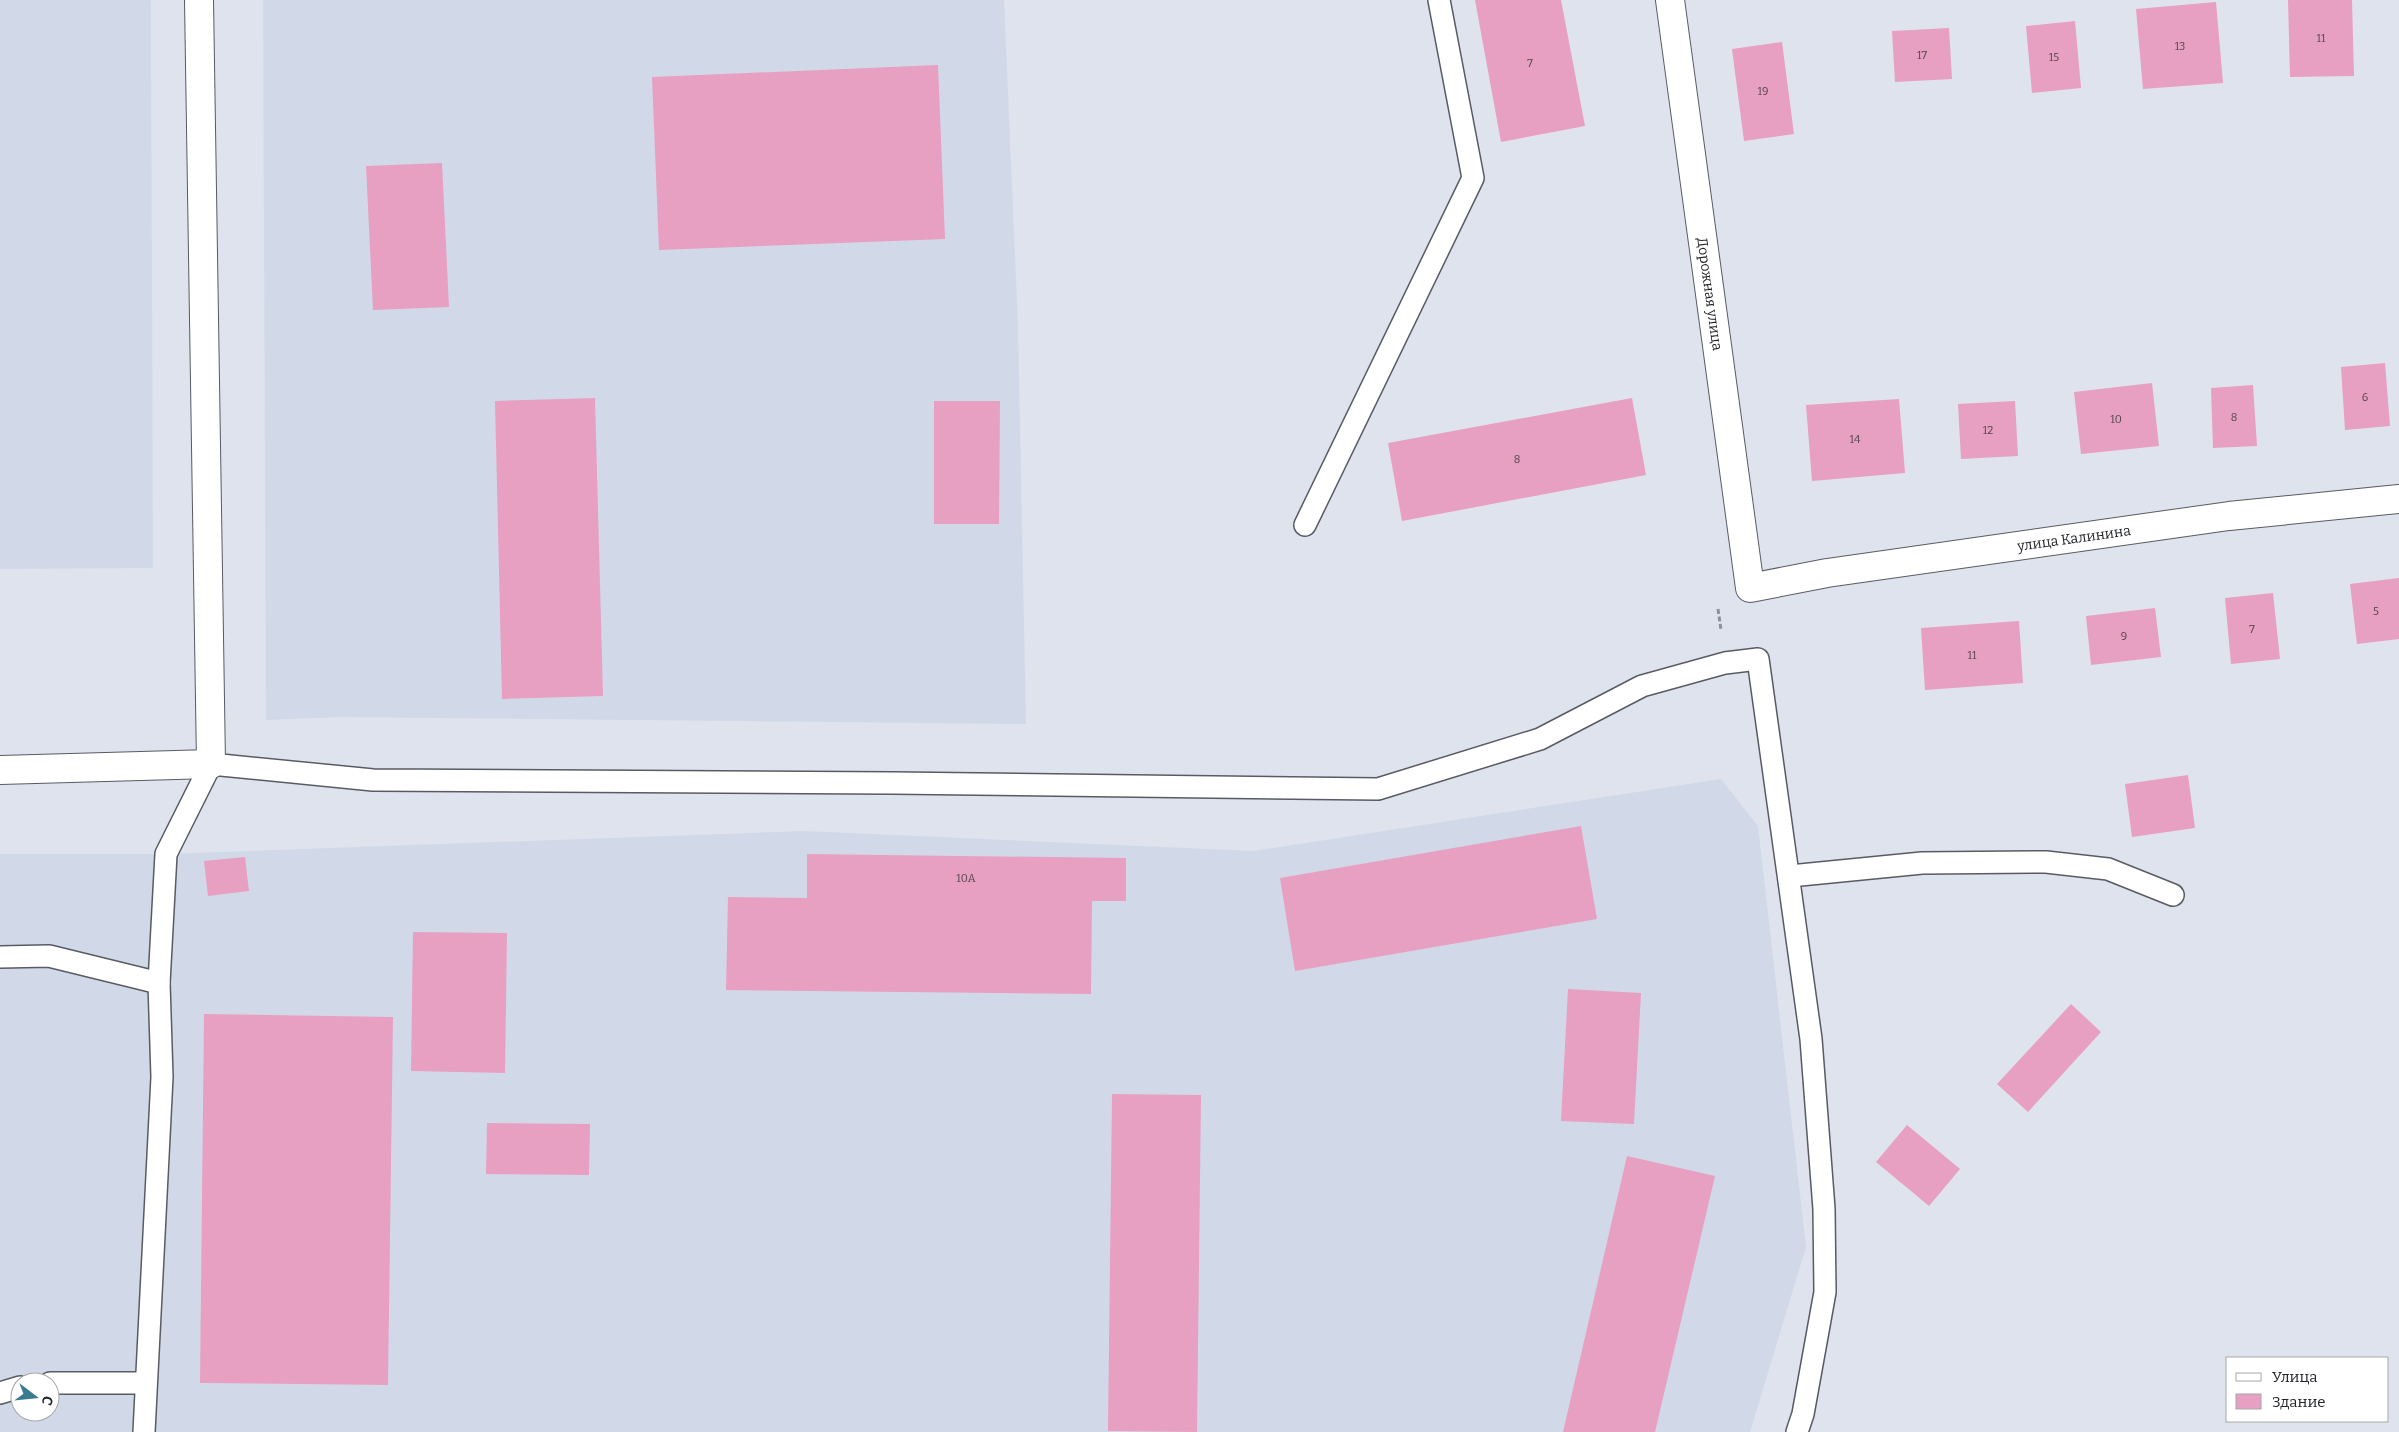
<svg xmlns="http://www.w3.org/2000/svg" width="2399" height="1432" font-family="Bitter,serif">
<rect width="100%" height="100%" fill="#dfe3ed"/>
<g fill="#d1d9e9" fill-rule="evenodd">
<polygon points="0,0 151,0 153,568 0,569"/>
<polygon points="263,0 1004,0 1018,325 1026,724 342,717 266,720"/>
<path d="M1721,779L1758,826L1806,1247L1750,1432H0V854H166L804,831L1253,851ZM20,1382H50V1412H20Z"/>
</g>
<g fill="#e7a0c1">
<polygon points="1475,0 1561,0 1585,126 1501,142"/>
<polygon points="2288,0 2352,0 2354,76 2290,77"/>
<polygon points="2216,2 2223,83 2143,89 2136,9"/>
<polygon points="2075,21 2081,88 2032,93 2026,26"/>
<polygon points="1949,28 1952,79 1895,82 1892,31"/>
<polygon points="1782,42 1794,134 1744,141 1732,49"/>
<polygon points="938,65 945,239 659,250 652,77"/>
<polygon points="442,163 449,307 373,310 366,166"/>
<polygon points="2385,363 2390,426 2345,430 2341,367"/>
<polygon points="2152,383 2159,446 2081,454 2074,392"/>
<polygon points="2253,385 2257,446 2213,448 2211,388"/>
<polygon points="595,398 603,696 502,699 495,401"/>
<polygon points="1632,398 1646,475 1402,521 1388,443"/>
<polygon points="1899,399 1905,473 1812,481 1806,405"/>
<polygon points="934,401 1000,401 999,524 934,524"/>
<polygon points="2015,401 2018,456 1961,459 1958,404"/>
<polygon points="2399,578 2399,639 2357,644 2350,584"/>
<polygon points="2273,593 2280,659 2231,664 2225,598"/>
<polygon points="2155,608 2161,657 2091,665 2086,616"/>
<polygon points="2019,621 2023,683 1925,690 1921,628"/>
<polygon points="2188,775 2195,828 2132,837 2125,784"/>
<polygon points="1581,826 1597,919 1295,971 1280,878"/>
<polygon points="807,854 1126,858 1126,901 1092,901 1091,994 726,990 728,897 807,898"/>
<polygon points="245,857 249,891 208,896 204,861"/>
<polygon points="413,932 507,933 505,1073 411,1071"/>
<polygon points="1568,989 1641,993 1634,1124 1561,1121"/>
<polygon points="2071,1004 2101,1032 2028,1112 1997,1084"/>
<polygon points="204,1014 393,1017 388,1385 200,1383"/>
<polygon points="1112,1094 1201,1095 1197,1432 1108,1431"/>
<polygon points="487,1123 590,1124 589,1175 486,1174"/>
<polygon points="1907,1125 1960,1169 1929,1206 1876,1162"/>
<polygon points="1627,1156 1715,1176 1655,1432 1563,1432"/>
</g>
<g fill="none" stroke-linecap="round" stroke-linejoin="round">
<g stroke="#585b63" stroke-width="24">
<g id="service">
<polyline points="1305,525 1473,178 1439,0"/>
<polyline points="1790,876 1922,863 2046,862 2108,869 2173,895"/>
<polyline points="0,957 49,956 159,983"/>
<polyline points="50,1383 146,1383"/>
<polyline points="0,1393 20,1387"/>
<polyline points="144,1432 162,1077 159,983 166,854 211,764 373,780 893,783 1378,789 1540,739 1642,686 1725,663 1758,659 1811,1039 1824,1209 1825,1292 1803,1414 1797,1432"/>
</g>
</g>
<g stroke="#585b63" stroke-width="30">
<g id="minor">
<polyline points="1670,0 1750,588 1827,573 2229,516 2399,499"/>
<polyline points="0,770 211,764 199,0"/>
</g>
</g>
<polyline stroke="#8e9198" stroke-width="3" stroke-dasharray="5 2.5" stroke-linecap="butt" points="1718,609 1721,630"/>
<use href="#service" stroke="#fff" stroke-width="21"/>
<use href="#minor" stroke="#fff" stroke-width="28"/>
</g>
<g text-anchor="middle" stroke-width="4.5" stroke-linejoin="round" paint-order="stroke">
<g font-size="11" fill="#52424d">
<text x="2321" y="42">11</text>
<text x="2180" y="50">13</text>
<text x="1922" y="59">17</text>
<text x="2054" y="61">15</text>
<text x="1530" y="67">7</text>
<text x="1763" y="95">19</text>
<text x="2365" y="401">6</text>
<text x="2234" y="421">8</text>
<text x="2116" y="423">10</text>
<text x="1988" y="434">12</text>
<text x="1855" y="443">14</text>
<text x="1517" y="463">8</text>
<text x="2376" y="615">5</text>
<text x="2252" y="633">7</text>
<text x="2124" y="640">9</text>
<text x="1972" y="659">11</text>
<text x="966" y="882">10А</text>
</g>
<g font-size="14" fill="#212326" stroke="#fff">
<text transform="translate(1710 294) rotate(82)" y="5">Дорожная улица</text>
<text transform="translate(2074 538) rotate(-8)" y="5">улица Калинина</text>
</g>
</g>
<rect x="2226" y="1357" width="162" height="65" fill="#ffffff" stroke="#a6a7a8"/>
<rect x="2236" y="1373" width="25" height="8" fill="#ffffff" stroke="#a6a7a8"/>
<text x="2272" y="1382" font-size="15" fill="#212326">Улица</text>
<rect x="2236" y="1394" width="25" height="15" fill="#e7a0c1" stroke="#a6a7a8"/>
<text x="2272" y="1407" font-size="15" fill="#212326">Здание</text>
<g transform="translate(35 1397) rotate(106)"><circle r="24" fill="#ffffff" stroke="#a6a7a8"/>
<path d="M0-4L9 19L0 12L-9 19Z" fill="#3b7b8f"/>
<text y="-8" font-size="14" font-weight="bold" text-anchor="middle" fill="#212326">С</text>
</g>
</svg>
